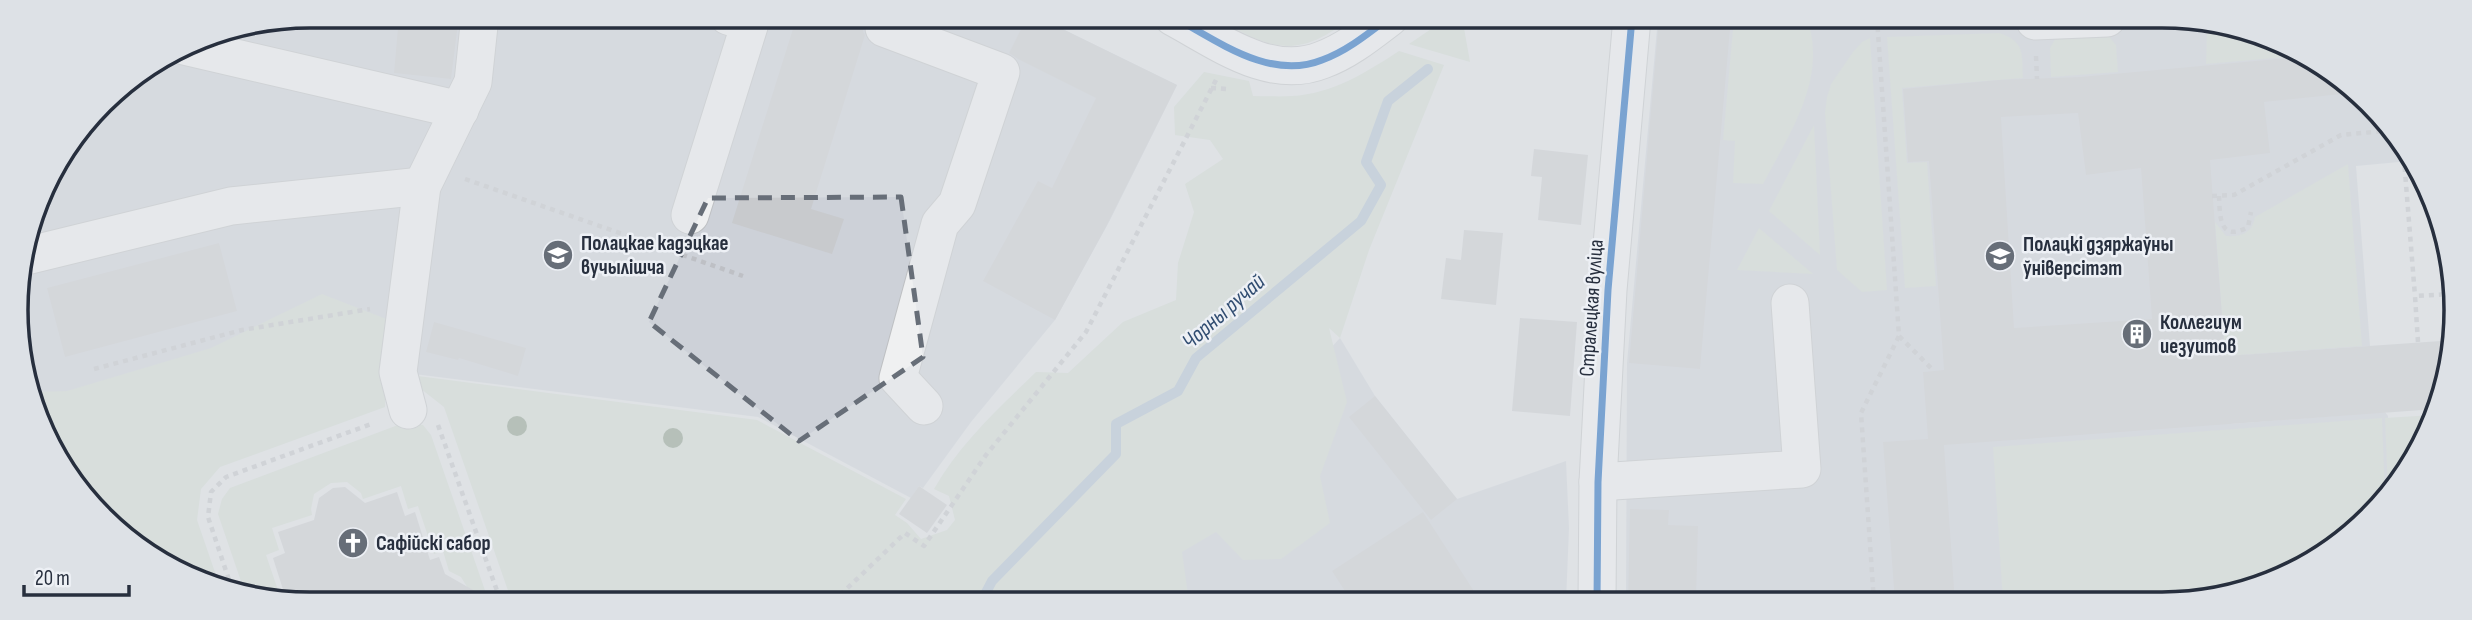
<svg xmlns="http://www.w3.org/2000/svg" width="2472" height="620" font-family="'Sofia Sans Condensed',sans-serif">
<rect width="100%" height="100%" fill="#dfe2e5"/>
<g fill="#cdd1d8">
<polygon points="310,16 1038,17 1177,85 1110,220 1055,320 971,422 923,488 919,486 911,498 758,417 398,372 47,429 26,387 16,290 46,180 116,89 198,38"/>
<polygon points="1658,18 2201,18 2309,55 2396,131 2410,161 2356,166 2370,346 2226,356 2230,424 2385,412 2388,416 2390,490 2370,518 2292,574 2200,602 1626,602 1627,363"/>
<polygon points="1340,338 1375,396 1457,499 1566,461 1569,528 1566,602 1095,602"/>
</g>
<g fill="#d0d9d0">
<path d="M1215,17H1352C1296,61 1271,50 1215,17Z"/>
<polygon points="1449,17 1462,17 1470,62 1409,44"/>
<path d="M1734,18H1807C1828,78 1790,133 1763,184L1733,183L1735,141L1723,140Z"/>
<polygon points="2217,24 2308,55 2206,64 2207,30"/>
<path d="M1999,33C2025,41 2022,54 2023,78L1902,88L1907,163L1927,162L1936,286L1905,288L1887,37Z"/>
<polygon points="2106,33 2116,45 2118,72 2051,77 2050,48 2057,35"/>
<polygon points="1870,38 1887,290 1862,292 1837,270 1825,113 1827,97 1831,84 1853,52 1862,42"/>
<path d="M1399,51L1444,65L1369,250L1340,338L1329,328L1347,402L1320,476L1330,523L1281,559L1243,560L1216,532L1182,552L1189,602H512L444,407L402,374L757,420L906,499L895,515L907,523L921,539L947,530L955,520L949,496L934,489C960,443 999,408 1036,372L1068,373L1123,322L1176,300L1178,263L1194,212L1185,184L1223,159L1210,140L1175,135L1174,107L1204,72L1249,81L1253,96C1266,96 1280,97 1292,96C1332,94 1367,72 1399,51Z"/>
<polygon points="1814,125 1820,255 1769,211"/>
<path d="M2348,164L2362,346L2225,356L2215,222L2226,236C2242,237 2252,233 2255,217Z"/>
<polygon points="1759,228 1813,274 1737,270"/>
<polygon points="322,294 389,320 385,407 220,467 201,489 197,520 219,584 163,565 77,489 29,392 67,391 211,348"/>
<polygon points="2434,415 2426,440 2388,493 2385,418"/>
<polygon points="2382,418 2385,497 2370,518 2292,574 2200,602 2003,602 1993,447"/>
<polygon points="406,422 423,425 431,435 489,602 469,590 461,577 449,571 443,551 434,554 418,506 408,509 401,486 363,499 361,493 347,482 331,483 314,494 311,509 312,515 272,528 279,550 266,555 282,602 271,602 245,593 218,514 222,499 230,488"/>
</g>
<g fill="none" stroke-linecap="round" stroke-linejoin="round">
<polyline stroke="#adbed1" stroke-width="10" points="981,602 992,581 1116,454 1116,424 1178,391 1196,358 1361,221 1381,185 1366,162 1388,101 1428,69"/>
</g>
<g fill="#c8cacd" fill-rule="evenodd">
<polygon points="399,16 459,16 451,79 394,73"/>
<polygon points="797,16 866,17 863,31 865,35 811,209 844,219 832,254 732,223"/>
<polygon points="1027,17 1038,17 1177,85 1106,227 1055,320 983,281 1038,181 1052,188 1096,98 1018,59 1009,53"/>
<polygon points="1659,18 1731,18 1700,369 1629,363"/>
<path d="M2311,56L2352,93L2264,102L2270,153L2210,160L2225,356L2441,341L2443,384L2435,409L1944,445L1955,602H1895L1883,442L1928,439L1923,372L1944,370L1929,161L1908,162L1903,89L1999,80L2080,77ZM2078,113L2086,175L2141,168L2152,319L2014,328L2001,117Z"/>
<polygon points="1534,149 1588,155 1581,225 1538,220 1542,177 1531,176"/>
<polygon points="1464,230 1503,233 1496,305 1441,299 1446,258 1461,260"/>
<polygon points="219,243 237,311 65,357 47,288"/>
<polygon points="1520,318 1577,322 1570,416 1512,411"/>
<polygon points="434,322 526,348 518,376 459,358 458,360 426,352"/>
<polygon points="1375,396 1457,499 1431,520 1349,417"/>
<polygon points="919,486 947,505 927,533 899,514"/>
<polygon points="345,487 365,503 397,492 405,516 415,512 430,560 439,557 445,574 494,602 287,602 273,558 285,553 278,532 314,520 319,498 333,488"/>
<polygon points="1630,509 1669,510 1668,525 1698,526 1696,602 1628,602"/>
<polygon points="1423,512 1481,602 1352,602 1332,571"/>
</g>
<g fill="none" stroke-linecap="round" stroke-linejoin="round">
<g stroke="#bec0c3" stroke-width="39">
<g id="minor">
<polyline points="888,17 884,28 1001,72 957,204 940,224 898,378 924,406"/>
<path d="M1173,17C1218,41 1270,81 1322,60C1347,51 1369,33 1390,17"/>
<polyline points="2035,21 2107,18"/>
<polyline points="184,46 460,110"/>
<polyline points="690,215 750,23 728,16"/>
<polyline points="26,256 231,206 422,186"/>
<polyline points="408,410 398,372 422,186 473,82 480,16"/>
<polyline points="1598,482 1802,469 1790,303"/>
<polyline points="1597,602 1598,482 1608,290 1632,18"/>
</g>
</g>
<g stroke="#bec0c5" stroke-width="4.5" stroke-dasharray="5 5" stroke-linecap="butt">
<polyline points="1426,25 1436,17"/>
<polyline points="1877,26 2002,22"/>
<polyline points="2036,56 2037,79"/>
<polyline points="1211,88 1228,89"/>
<polyline points="2403,147 2415,296"/>
<polyline points="465,179 743,276"/>
<polyline points="2212,196 2234,195 2341,135 2394,130"/>
<path d="M2219,196C2220,216 2219,243 2248,227L2251,212"/>
<polyline points="1899,336 1934,371"/>
<polyline points="2418,342 2415,296 2450,294"/>
<polyline points="94,369 242,330 370,309"/>
<polyline points="438,425 501,602"/>
<polyline points="232,589 208,517 211,492 226,477 374,423"/>
<polyline points="833,602 905,533 924,546 986,455 1086,332 1216,80"/>
<polyline points="1874,602 1861,413 1899,336 1877,18"/>
</g>
<use href="#minor" stroke="#eff0f1" stroke-width="37"/>
<g stroke="#edf0f5" stroke-width="11">
<g id="cycleway">
<path d="M1173,17C1218,41 1270,81 1322,60C1347,51 1369,33 1390,17"/>
<polyline points="1597,602 1598,482 1608,290 1632,18"/>
</g>
</g>
<use href="#cycleway" stroke="#0057b8" stroke-width="7"/>
</g>
<g fill="#859784">
<circle cx="517" cy="426" r="10"/>
<circle cx="673" cy="438" r="10"/>
</g>
<path d="M0 0H2472V620H0ZM901,197L923,357L799,441L649,322L708,198Z" fill="#dfe2e5" fill-opacity=".55" fill-rule="evenodd"/>
<path fill="none" stroke="#676e78" stroke-width="5" stroke-dasharray="14 9" stroke-linejoin="round" d="M901,197L923,357L799,441L649,322L708,198Z"/>
<defs>
<g id="university-disc" transform="scale(1.575)"><circle r="9.5" fill="#676e78" stroke="#edf0f5"/><path d="M0-5L7-2L0 1L-7-2ZM-4 1L0 2.5L4 1V4Q0 6-4 4Z" fill="#fff"/></g>
<g id="building-disc" transform="scale(1.575)"><circle r="9.5" fill="#676e78" stroke="#edf0f5"/><path d="M-4-6H4V6H1V3H-1V6H-4ZM-2.5-4.3h1.7v1.8h-1.7ZM.8-4.3h1.7v1.8H.8ZM-2.5-1h1.7V.8h-1.7ZM.8-1h1.7V.8H.8Z" fill="#fff"/></g>
<g id="church-disc" transform="scale(1.575)"><circle r="9.5" fill="#676e78" stroke="#edf0f5"/><path d="M-1.2-6h2.4v3.5h3.3v2.4h-3.3V6h-2.4V-.1h-3.3v-2.4h3.3Z" fill="#fff"/></g>
</defs>
<g fill-rule="evenodd">
<use href="#university-disc" x="558" y="255"/>
<use href="#university-disc" x="2000" y="256"/>
<use href="#building-disc" x="2137" y="334"/>
<use href="#church-disc" x="353" y="543"/>
</g>
<g text-anchor="middle" stroke-width="5" stroke-linejoin="round" paint-order="stroke">
<g font-size="21" font-weight="bold" fill="#272f3e" stroke="#edf0f5" text-anchor="start">
<text x="581" y="250">Полацкае кадэцкае<tspan x="581" dy="24">вучылішча</tspan></text>
<text x="2023" y="251">Полацкі дзяржаўны<tspan x="2023" dy="24">ўніверсітэт</tspan></text>
<text x="2160" y="329">Коллегиум<tspan x="2160" dy="24">иезуитов</tspan></text>
<text x="376" y="550">Сафійскі сабор</text>
</g>
<g font-size="21" fill="#272f3e" stroke="#edf0f5">
<text transform="translate(1591 308) rotate(-86)" y="7">Стралецкая вуліца</text>
</g>
<g font-size="23" font-style="italic" fill="#314d71" stroke="#edf0f5">
<text transform="translate(1223 311) rotate(-41)" y="8">Чорны ручай</text>
</g>
</g>
<path d="M0 0H2472V620H0ZM310 28H2162A282 282 0 0 1 2444 310V310A282 282 0 0 1 2162 592H310A282 282 0 0 1 28 310V310A282 282 0 0 1 310 28Z" fill="#dde1e6" fill-rule="evenodd"/>
<path fill="none" stroke="#272f3e" stroke-width="3.5" d="M310 28H2162A282 282 0 0 1 2444 310V310A282 282 0 0 1 2162 592H310A282 282 0 0 1 28 310V310A282 282 0 0 1 310 28Z"/>
<path d="M24 585v10h105v-10" fill="none" stroke="#272f3e" stroke-width="3.5"/>
<text x="35" y="585" font-size="21" fill="#272f3e" stroke="#edf0f5" stroke-width="5" paint-order="stroke">20 m</text>
</svg>
